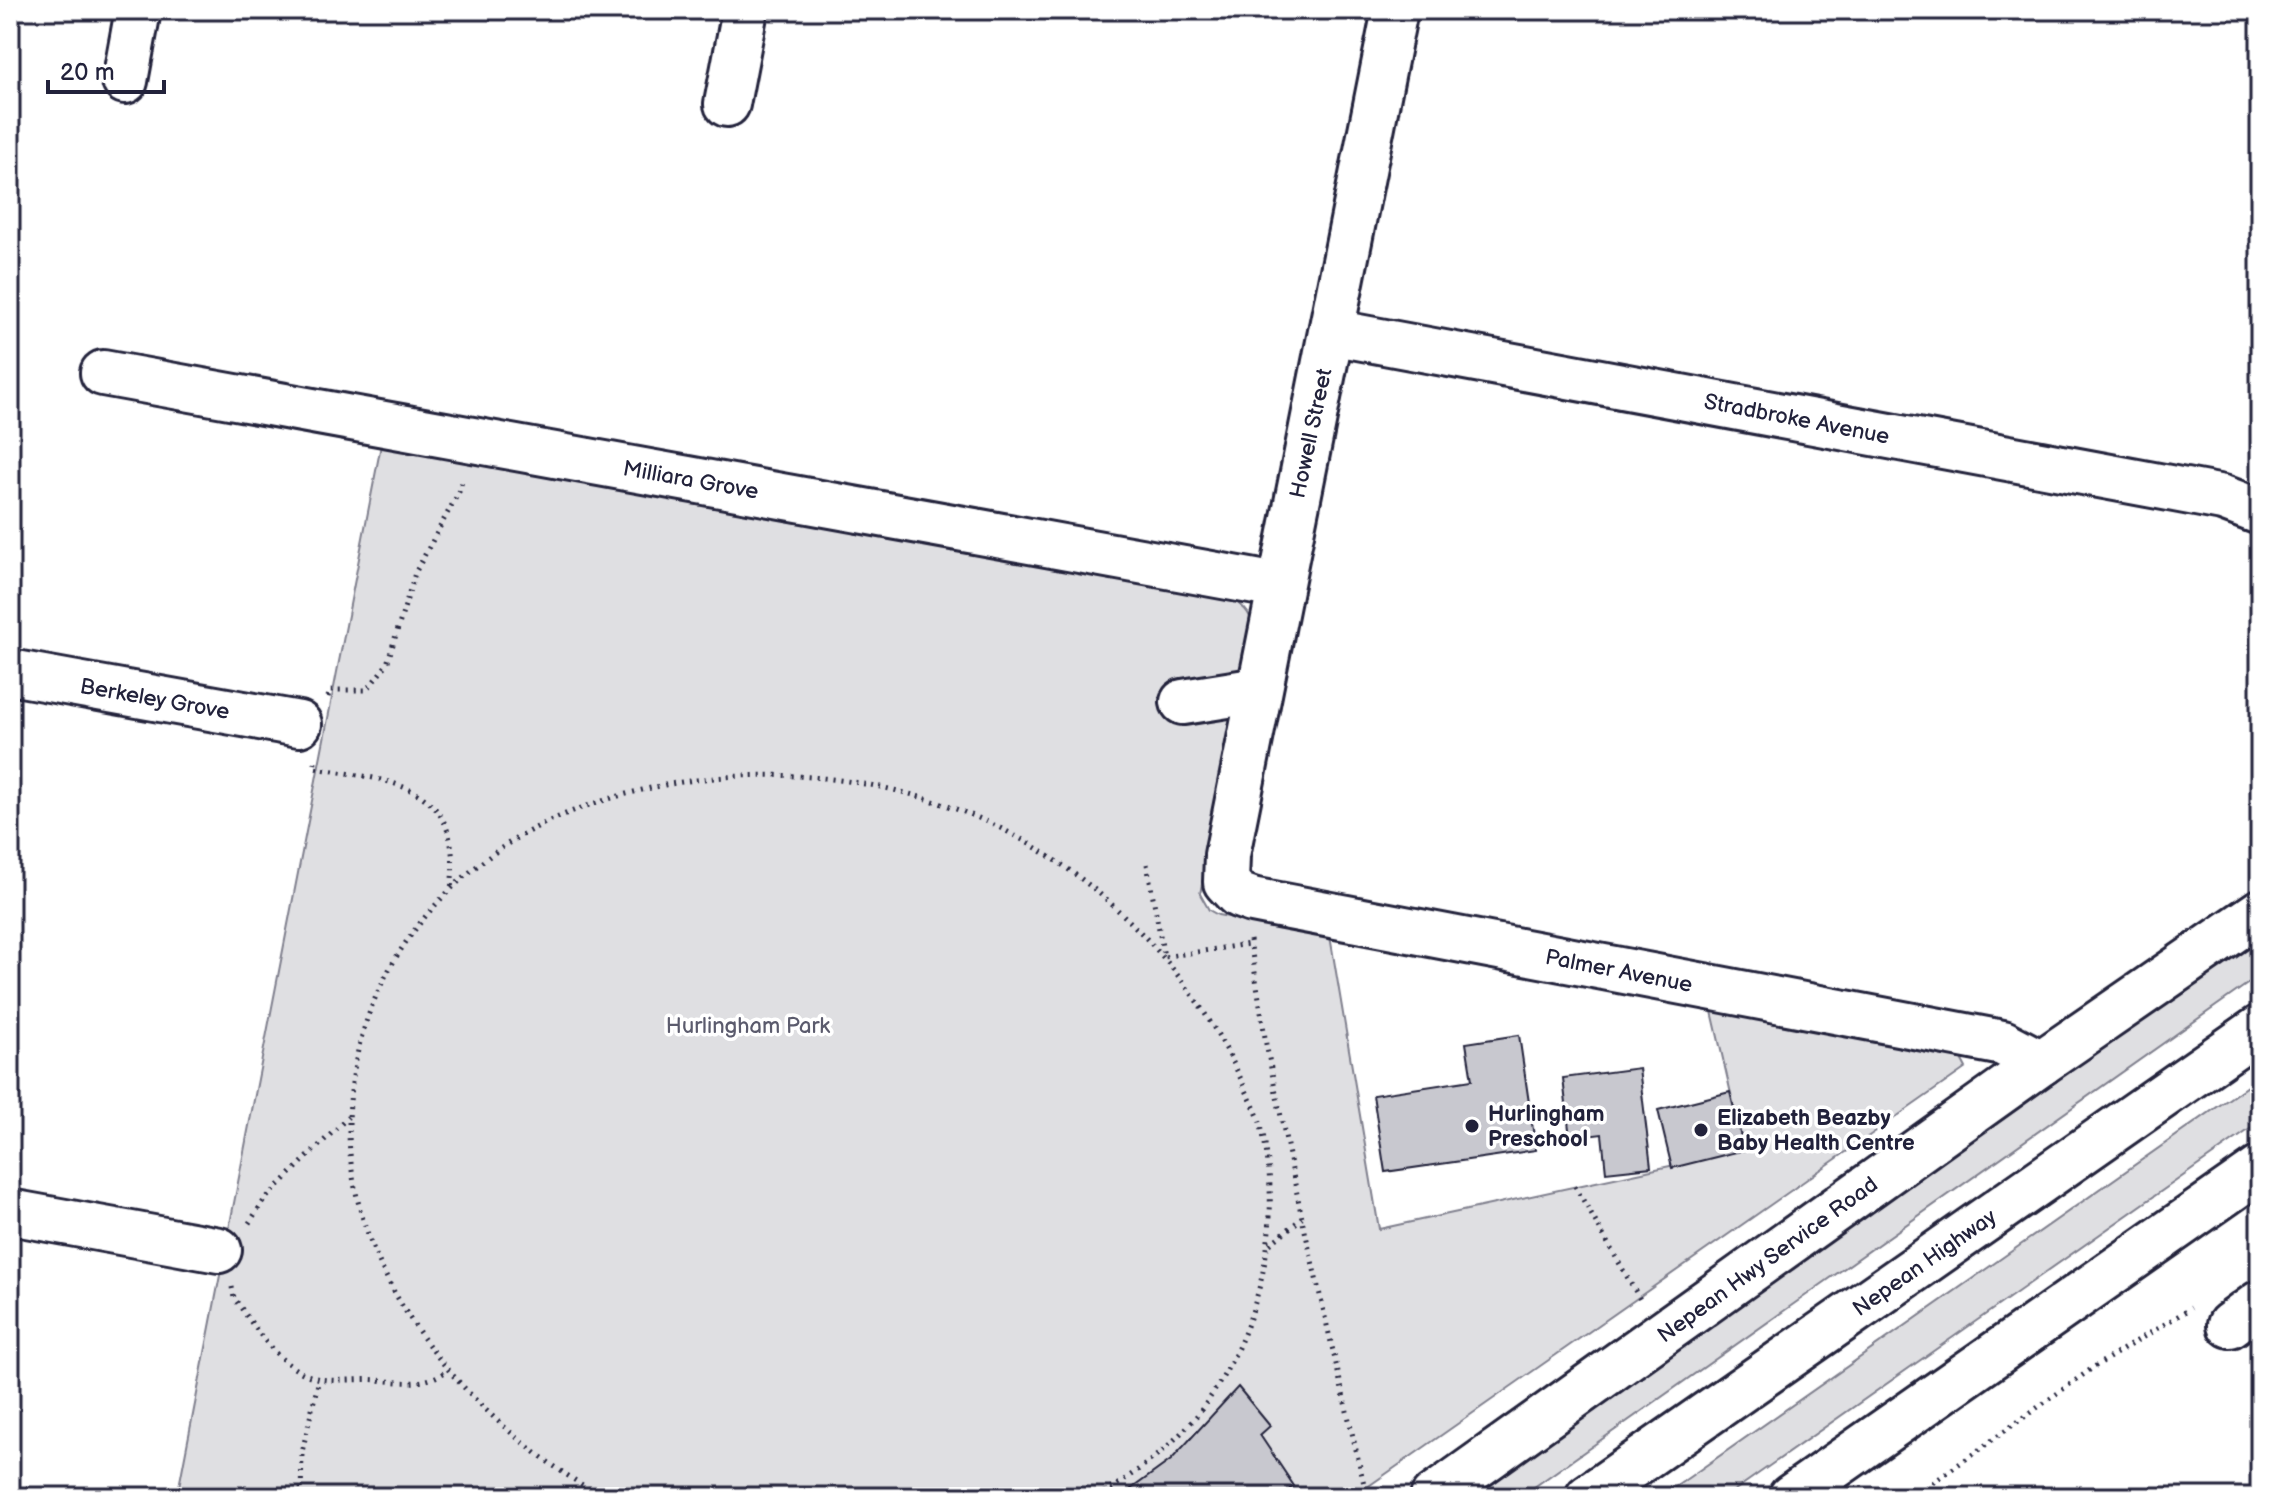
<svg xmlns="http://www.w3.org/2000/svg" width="2270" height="1507" font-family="'Balsamiq Sans',sans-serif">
<rect width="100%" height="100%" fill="#fff"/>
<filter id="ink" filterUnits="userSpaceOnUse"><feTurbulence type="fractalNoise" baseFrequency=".0125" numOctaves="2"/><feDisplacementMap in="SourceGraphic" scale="16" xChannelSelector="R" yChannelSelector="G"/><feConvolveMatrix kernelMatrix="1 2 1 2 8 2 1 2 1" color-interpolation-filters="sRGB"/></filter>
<g filter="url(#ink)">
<g fill="#dfdfe2" stroke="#80808e" stroke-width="2">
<path d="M381,445L1231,599C1246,607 1253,616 1253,633L1200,894L1209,910L1218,915L1330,936L1379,1229L1744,1150L1711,1007L1959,1055L1966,1068L1353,1497H177Z"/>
<polygon points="2260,935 2260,975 1520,1497 1471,1497"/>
<polygon points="2260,1077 2260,1122 1725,1497 1661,1497"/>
</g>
<g fill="#c8c8cf" stroke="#22223b" stroke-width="2">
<polygon points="1519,1035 1536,1150 1385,1172 1373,1095 1472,1080 1466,1043"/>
<polygon points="1639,1068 1651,1167 1606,1172 1602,1134 1570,1138 1563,1078"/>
<polygon points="1730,1092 1744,1150 1672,1168 1658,1110"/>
<polygon points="1238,1387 1270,1426 1260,1435 1294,1486 1279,1497 1120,1497 1171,1460"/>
</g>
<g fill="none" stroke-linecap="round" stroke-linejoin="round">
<g stroke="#22223b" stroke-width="50">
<g id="minor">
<polyline points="1395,10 1227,855 1226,882 1238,895 1252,900 2003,1043 2041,1063"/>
<polyline points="125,81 138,10"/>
<polyline points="727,104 745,10"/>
<polyline points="1331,332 2223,498 2260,512"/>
<polyline points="103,373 1278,586"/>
<polyline points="10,672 299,724"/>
<polyline points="1183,702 1259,690"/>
<polyline points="10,1212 219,1250"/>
<polyline points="2230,1325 2260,1303"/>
<polyline points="1433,1497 2041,1063 2260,912"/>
</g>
</g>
<g stroke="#22223b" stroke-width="50">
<g id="highway">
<polyline points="1588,1497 2260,1028"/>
<polyline points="1791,1497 2260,1169"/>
</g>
</g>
<g stroke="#22223b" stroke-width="5" stroke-dasharray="2 6" stroke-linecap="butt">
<polyline points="328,697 330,690 367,690 387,664 415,573 460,490 462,480"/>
<path d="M315,762L314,768C395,781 464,784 451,889"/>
<polyline points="1147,864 1164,957 1249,944"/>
<polyline points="1250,940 1266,1044 1302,1218 1367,1497"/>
<polyline points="1575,1186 1641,1301"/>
<polyline points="249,1223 265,1199 348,1117"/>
<polyline points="1270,1244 1302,1218"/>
<path d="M232,1287L234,1298C256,1328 278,1368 316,1378C334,1383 358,1378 378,1380C404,1383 425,1386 448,1370"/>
<polyline points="301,1497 302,1452 319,1379"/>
<path d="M603,1497C475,1426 349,1283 349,1129C349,1019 399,925 486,859C538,819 601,798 665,785C775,764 892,777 994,825C1103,877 1196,976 1244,1086C1250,1099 1258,1113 1261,1126C1286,1223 1259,1336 1198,1414C1171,1448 1134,1474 1098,1497"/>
<polyline points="1913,1497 2094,1367 2191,1308"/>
</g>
<use href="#minor" stroke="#fff" stroke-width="44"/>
<use href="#highway" stroke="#fff" stroke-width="44"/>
</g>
</g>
<g fill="#22223b" stroke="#fff" stroke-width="3">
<circle cx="1472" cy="1126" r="8"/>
<circle cx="1701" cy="1130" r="8"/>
</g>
<g text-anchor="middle" stroke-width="7" stroke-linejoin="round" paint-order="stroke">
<g font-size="22" fill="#22223b" stroke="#fff">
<text transform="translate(1797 418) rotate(11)" y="8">Stradbroke Avenue</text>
<text transform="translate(1310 433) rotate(-78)" y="8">Howell Street</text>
<text transform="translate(691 479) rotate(10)" y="8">Milliara Grove</text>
<text transform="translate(155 698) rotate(10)" y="8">Berkeley Grove</text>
<text transform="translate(1619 970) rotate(11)" y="8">Palmer Avenue</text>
<text transform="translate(1767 1259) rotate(-36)" y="8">Nepean Hwy Service Road</text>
<text transform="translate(1924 1262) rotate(-35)" y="8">Nepean Highway</text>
</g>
<g font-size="22" fill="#5b5b6d" stroke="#fff">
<text x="748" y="1033">Hurlingham Park</text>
</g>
<g font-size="22" font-weight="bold" fill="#22223b" stroke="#fff" text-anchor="start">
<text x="1488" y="1121">Hurlingham<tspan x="1488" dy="25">Preschool</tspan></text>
<text x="1717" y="1125">Elizabeth Beazby<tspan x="1717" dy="25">Baby Health Centre</tspan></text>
</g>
</g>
<rect width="2270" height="1507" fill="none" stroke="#fff" stroke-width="40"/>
<rect x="20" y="20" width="2230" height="1467" fill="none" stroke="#22223b" stroke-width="3" filter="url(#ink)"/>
<path d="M48 80v12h116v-12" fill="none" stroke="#22223b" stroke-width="4"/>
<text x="60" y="80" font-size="24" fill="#22223b" stroke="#ffffff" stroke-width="6" paint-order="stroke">20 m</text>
</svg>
